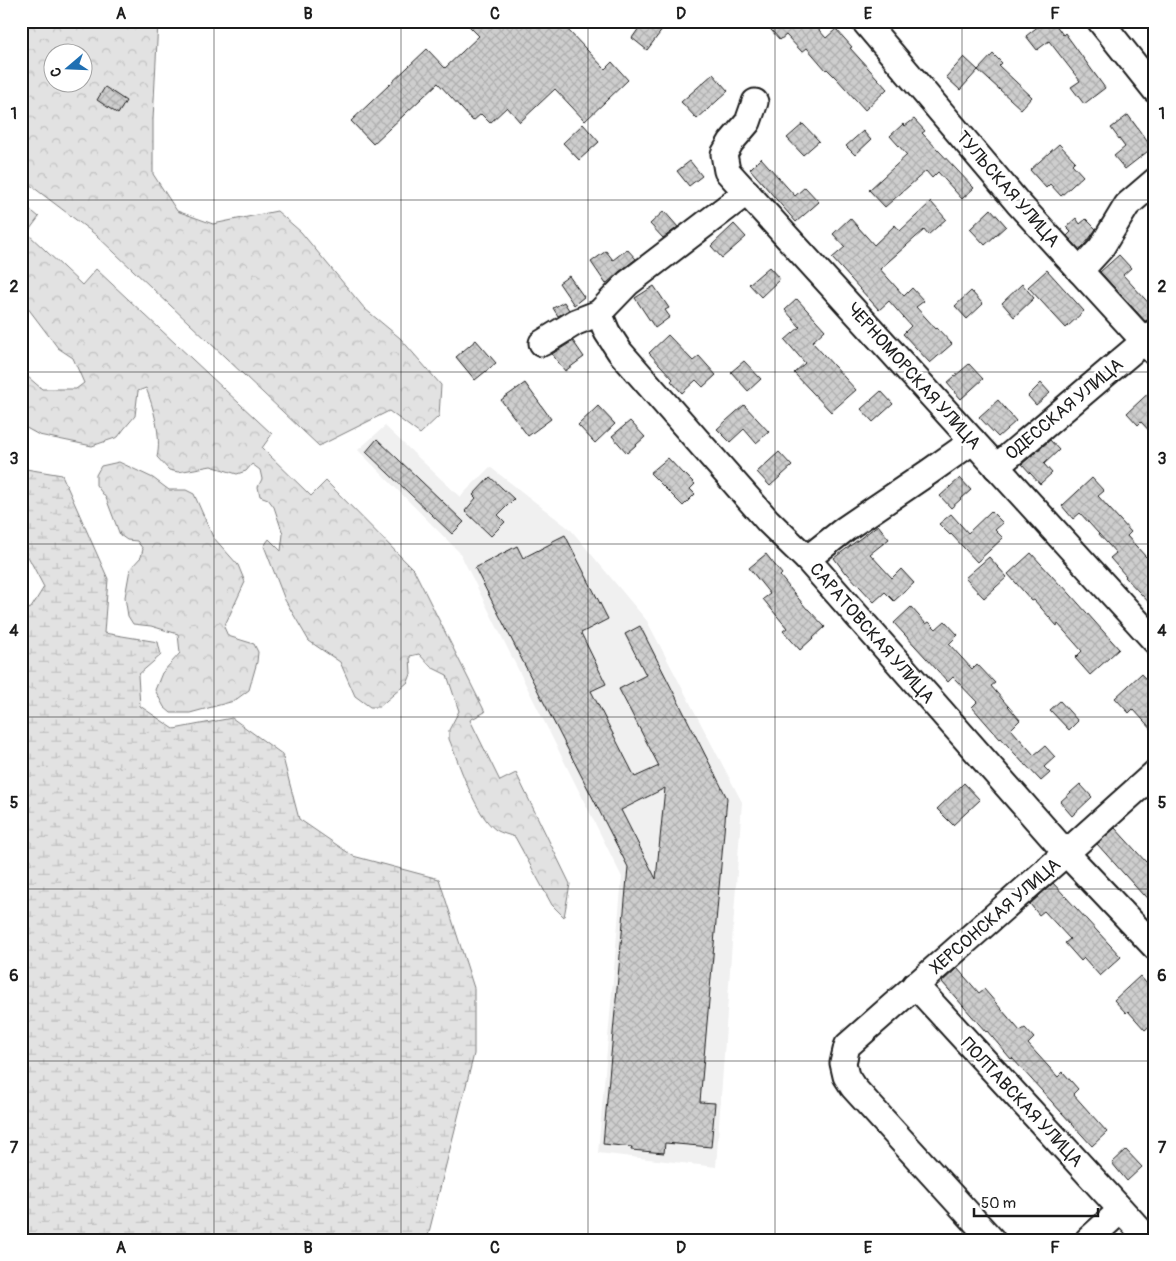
<svg xmlns="http://www.w3.org/2000/svg" width="1176" height="1261" font-family="Pangolin,sans-serif">
<defs>
<pattern id="forest-crowns" width="20" height="18" patternUnits="userSpaceOnUse" patternTransform="scale(1.25)"><rect width="20" height="18" fill="#e2e2e2"/><path d="M2 6a3 3 0 1 1 6 0M12 15a3 3 0 1 1 6 0" fill="none" stroke="#c1c1c1"/></pattern>
<pattern id="wetland-marsh" width="20" height="14" patternUnits="userSpaceOnUse" patternTransform="scale(1.25)"><rect width="20" height="14" fill="#e2e2e2"/><path d="M1 5h8M5 5V1M11 12h8M15 12V8" fill="none" stroke="#c1c1c1"/></pattern>
<pattern id="building-cross-hatch" width="8" height="8" patternUnits="userSpaceOnUse" patternTransform="scale(1.25)"><rect width="8" height="8" fill="#cecece"/><path d="M0 0l8 8M0 8l8-8" fill="none" stroke="#b0b0b0"/></pattern>
</defs>
<rect width="100%" height="100%" fill="#fff"/>
<filter id="ink" filterUnits="userSpaceOnUse"><feTurbulence type="fractalNoise" baseFrequency=".02" numOctaves="2"/><feDisplacementMap in="SourceGraphic" scale="10" xChannelSelector="R" yChannelSelector="G"/><feConvolveMatrix kernelMatrix="1 2 1 2 8 2 1 2 1" color-interpolation-filters="sRGB"/></filter>
<g filter="url(#ink)">
<polygon fill="#f0f0f0" points="385,426 460,497 490,467 571,530 647,621 742,802 716,1167 598,1153 622,877 460,553 358,450"/>
<g fill="url(#forest-crowns)" stroke="#7f7f7f" fill-rule="evenodd">
<path d="M28,21H158L153,120V174L177,211L213,224L277,211L301,232L365,309L400,338L441,385L439,416L420,434L389,411L319,446L96,235L21,178V25ZM52,52H82V82H52Z"/>
<path d="M21,202L39,217L27,233L82,285L96,269L272,434L262,448L311,496L326,481L414,570L485,712L470,720L500,781L516,773L570,884L564,917L552,905L515,837C509,835 501,833 496,830C475,815 459,763 449,739V730L459,711L447,675L431,667L419,654L410,656L411,674L408,682L379,707H370L355,696L340,662L309,641L285,600L264,546L269,539L281,551L283,534L274,507L268,499L260,496L258,487L262,479L260,470L252,464L246,471L237,474L211,466L178,472L169,470L157,457C162,437 153,406 146,388L138,391L135,416L124,429L118,437L92,446L39,435L21,425V371L42,389H76L84,383L73,358L58,348L21,299Z"/>
<polygon points="119,462 153,478 169,490 186,490 194,494 213,537 238,565 245,582 224,627 228,636 254,644 258,652 257,662 249,690 234,701 190,713 171,713 164,707 155,690 162,673 180,653 178,634 151,626 133,624 128,616 125,597 130,569 141,557 143,549 137,541 127,540 120,535 106,498 96,485 96,475 101,466"/>
</g>
<polygon fill="url(#wetland-marsh)" stroke="#7f7f7f" points="26,469 62,475 108,579 104,633 158,642 161,655 138,675 140,706 174,729 232,718 282,754 299,819 353,856 439,879 474,988 474,1054 427,1240 21,1240 21,611 31,608 44,587 21,543 21,472"/>
<g fill="url(#building-cross-hatch)" stroke="#1c1c1c" fill-rule="evenodd">
<polygon points="464,21 575,21 567,29 605,69 612,62 628,80 585,121 555,89 520,122 507,107 490,123 481,114 473,121 438,83 373,144 351,121 427,49 445,68 479,36"/>
<polygon points="644,21 669,21 647,50 632,38"/>
<polygon points="763,21 811,21 826,38 836,29 852,47 850,48 887,89 865,110 837,79 827,69 826,70 807,48 802,52 786,35 780,40"/>
<polygon points="1045,21 1053,21 1063,35 1065,33 1105,88 1084,104 1071,87 1080,81 1049,41 1037,50 1026,36"/>
<polygon points="993,54 1002,63 999,66 1032,97 1021,109 978,70"/>
<polygon points="964,57 978,70 960,90 946,77"/>
<polygon points="713,74 728,91 697,119 681,102"/>
<polygon points="105,87 126,101 118,114 97,100"/>
<polygon points="1128,115 1152,148 1125,169 1114,156 1125,147 1111,128"/>
<polygon points="914,119 925,131 922,133 974,188 962,199 938,172 932,178 926,171 885,207 869,190 907,155 890,136 903,124 905,126"/>
<polygon points="583,124 599,142 579,160 563,143"/>
<polygon points="803,124 819,141 803,155 787,138"/>
<polygon points="863,131 871,140 855,155 846,146"/>
<polygon points="1059,144 1075,161 1072,164 1083,176 1061,196 1050,184 1046,188 1030,170"/>
<polygon points="761,158 795,196 805,187 819,202 796,222 750,169"/>
<polygon points="690,161 702,176 689,186 677,171"/>
<polygon points="931,202 946,219 928,235 924,230 880,269 904,296 912,288 924,301 916,307 936,329 937,328 952,344 930,363 903,334 911,326 889,301 879,310 832,258 845,247 833,234 850,218 874,245 895,225 900,231"/>
<polygon points="991,209 1006,226 985,245 970,229"/>
<polygon points="664,211 678,227 663,238 650,224"/>
<polygon points="1076,218 1080,224 1086,219 1096,229 1089,239 1080,250 1067,236 1071,232 1066,227"/>
<polygon points="734,224 746,237 722,258 711,246"/>
<polygon points="627,249 636,259 619,272 606,284 591,262 606,251 613,260"/>
<polygon points="1119,255 1131,268 1123,275 1155,310 1155,318 1152,318 1145,321 1100,272"/>
<polygon points="769,267 780,279 761,297 749,284"/>
<polygon points="1047,270 1084,311 1066,328 1028,287"/>
<polygon points="569,276 584,297 574,305 559,283"/>
<polygon points="1022,284 1034,298 1014,317 1002,303"/>
<polygon points="654,286 669,308 665,310 670,317 655,328 635,298"/>
<polygon points="971,291 983,304 967,319 955,306"/>
<polygon points="797,299 825,330 812,342 856,390 831,412 794,373 805,363 785,340 800,327 785,310"/>
<polygon points="564,302 569,310 558,316 553,308"/>
<polygon points="668,335 693,361 699,356 716,375 703,387 696,380 682,393 671,381 673,379 649,353"/>
<polygon points="476,340 496,363 475,380 456,357"/>
<polygon points="573,341 584,357 565,371 552,354"/>
<polygon points="744,361 761,379 748,391 731,372"/>
<polygon points="969,364 983,379 961,399 947,383"/>
<polygon points="525,383 551,419 528,436 501,400"/>
<polygon points="1041,383 1050,393 1036,405 1028,396"/>
<polygon points="1155,387 1155,437 1141,422 1138,425 1127,413"/>
<polygon points="881,391 893,404 873,422 861,409"/>
<polygon points="998,400 1016,421 998,437 979,417"/>
<polygon points="744,405 769,432 756,443 744,429 730,442 717,429"/>
<polygon points="598,406 615,424 595,443 578,425"/>
<polygon points="630,421 645,437 627,453 612,436"/>
<polygon points="377,439 464,522 452,534 366,452"/>
<polygon points="1050,440 1059,450 1044,464 1052,473 1040,484 1022,464"/>
<polygon points="779,452 792,466 770,486 757,472"/>
<polygon points="668,458 683,474 684,473 695,484 690,489 695,494 683,506 650,473"/>
<polygon points="490,477 514,499 498,515 505,522 491,536 465,511 476,498 473,495"/>
<polygon points="960,478 971,490 951,508 940,496"/>
<polygon points="1092,478 1104,491 1098,496 1131,532 1127,536 1146,557 1155,549 1155,609 1125,577 1126,576 1110,558 1116,553 1080,513 1073,519 1062,506"/>
<polygon points="991,511 1003,523 995,530 1003,538 977,562 951,534 950,535 939,524 951,514 968,533"/>
<polygon points="878,525 889,539 870,554 892,578 901,569 914,583 894,601 885,592 874,602 846,572 845,573 834,558"/>
<path d="M565,535L608,619L581,633L606,684L591,691L635,777L659,766L619,689L646,675L625,634L640,626L727,798L700,1102L715,1103L711,1147L665,1143L664,1153L631,1150L632,1147L603,1144L628,867L475,568L517,546L523,558L552,543L551,542ZM665,788L656,879L621,810Z"/>
<polygon points="1031,553 1061,586 1062,585 1119,649 1090,675 1075,658 1082,651 1058,624 1057,626 1034,600 1032,601 1008,574"/>
<polygon points="766,554 782,574 780,576 807,609 808,609 825,627 800,650 783,631 787,628 763,599 770,594 749,568"/>
<polygon points="989,557 1007,577 984,598 965,578"/>
<polygon points="911,607 926,624 929,622 936,629 945,621 958,635 949,644 972,669 977,664 995,683 991,686 1020,720 1011,729 1034,755 1045,746 1055,757 1044,767 1050,773 1041,781 1024,763 1023,763 1001,738 1000,739 972,707 977,702 953,677 948,682 894,623"/>
<polygon points="1141,674 1155,689 1155,733 1133,709 1129,713 1115,698"/>
<polygon points="1060,701 1078,721 1069,730 1050,710"/>
<polygon points="964,783 980,800 953,825 937,809"/>
<polygon points="1080,784 1092,797 1072,816 1060,802"/>
<polygon points="1115,828 1146,862 1155,855 1155,906 1144,894 1143,895 1097,844"/>
<polygon points="1053,883 1121,957 1100,976 1084,958 1081,961 1065,943 1070,939 1044,911 1039,915 1030,904"/>
<polygon points="957,968 979,993 984,989 1020,1031 1025,1028 1034,1038 1028,1044 1058,1077 1063,1072 1078,1089 1073,1094 1107,1132 1092,1146 1012,1058 1011,1059 987,1031 986,1032 942,982"/>
<polygon points="1140,976 1155,993 1155,1021 1145,1030 1128,1011 1126,1013 1114,1000"/>
<polygon points="1126,1150 1142,1167 1127,1181 1112,1163"/>
</g>
<g fill="none" stroke-linecap="round" stroke-linejoin="round">
<g stroke="#1c1c1c" stroke-width="29">
<g id="minor">
<polyline points="864,21 1018,203 1155,353"/>
<polyline points="1100,21 1155,90"/>
<polyline points="755,102 748,122 731,142 724,154 727,171 1155,641"/>
<polyline points="1080,271 1101,248 1127,205 1155,181"/>
<polyline points="599,313 607,332 620,352 768,521 807,559 1066,853 1155,947"/>
<polyline points="542,343 576,322 599,313 628,283 747,192"/>
<polyline points="996,467 1155,332"/>
<polyline points="807,559 845,529 929,472 973,441"/>
<polyline points="915,985 1149,1240"/>
<polyline points="992,1240 853,1087 846,1076 843,1063 847,1046 1066,853 1155,773"/>
<polyline points="1088,1240 1121,1210"/>
</g>
</g>
<use href="#minor" stroke="#fff" stroke-width="25"/>
</g>
</g>
<path fill="none" stroke="#1c1c1c" stroke-width="1" stroke-opacity="0.55" d="M214,21V1240M401,21V1240M588,21V1240M775,21V1240M962,21V1240M21,200H1155M21,372H1155M21,544H1155M21,717H1155M21,889H1155M21,1061H1155"/>
<g text-anchor="middle" stroke-width="5" stroke-linejoin="round" paint-order="stroke">
<g font-size="18" fill="#1c1c1c" stroke="#fff">
<text transform="translate(1008 189) rotate(49)" y="6">ТУЛЬСКАЯ УЛИЦА</text>
<text transform="translate(914 376) rotate(48)" y="6">ЧЕРНОМОРСКАЯ УЛИЦА</text>
<text transform="translate(1064 409) rotate(-40)" y="6">ОДЕССКАЯ УЛИЦА</text>
<text transform="translate(872 633) rotate(49)" y="6">САРАТОВСКАЯ УЛИЦА</text>
<text transform="translate(995 916) rotate(-41)" y="6">ХЕРСОНСКАЯ УЛИЦА</text>
<text transform="translate(1022 1102) rotate(47)" y="6">ПОЛТАВСКАЯ УЛИЦА</text>
</g>
</g>
<rect width="1176" height="1261" fill="none" stroke="#fff" stroke-width="55"/>
<g transform="translate(68 68) rotate(251)"><circle r="24" fill="#ffffff" stroke="#a4a4a4"/>
<path d="M0-4L9 19L0 12L-9 19Z" fill="#1f6fb2"/>
<text y="-8" font-size="14" font-weight="bold" text-anchor="middle" fill="#1c1c1c">С</text>
</g>
<path d="M974 1208v8h124v-8" fill="none" stroke="#1c1c1c" stroke-width="2.5"/>
<text x="981" y="1208" font-size="15" fill="#1c1c1c" stroke="#ffffff" stroke-width="4" paint-order="stroke">50 m</text>
<rect x="28" y="28" width="1120" height="1206" fill="none" stroke="#1c1c1c" stroke-width="2"/>
<g font-size="16" text-anchor="middle" font-weight="bold" fill="#1c1c1c">
<text x="121" y="19">A</text>
<text x="308" y="19">B</text>
<text x="495" y="19">C</text>
<text x="681" y="19">D</text>
<text x="868" y="19">E</text>
<text x="1055" y="19">F</text>
<text x="14" y="119">1</text>
<text x="1162" y="119">1</text>
<text x="14" y="292">2</text>
<text x="1162" y="292">2</text>
<text x="14" y="464">3</text>
<text x="1162" y="464">3</text>
<text x="14" y="636">4</text>
<text x="1162" y="636">4</text>
<text x="14" y="808">5</text>
<text x="1162" y="808">5</text>
<text x="14" y="981">6</text>
<text x="1162" y="981">6</text>
<text x="14" y="1153">7</text>
<text x="1162" y="1153">7</text>
<text x="121" y="1253">A</text>
<text x="308" y="1253">B</text>
<text x="495" y="1253">C</text>
<text x="681" y="1253">D</text>
<text x="868" y="1253">E</text>
<text x="1055" y="1253">F</text>
</g>
</svg>
